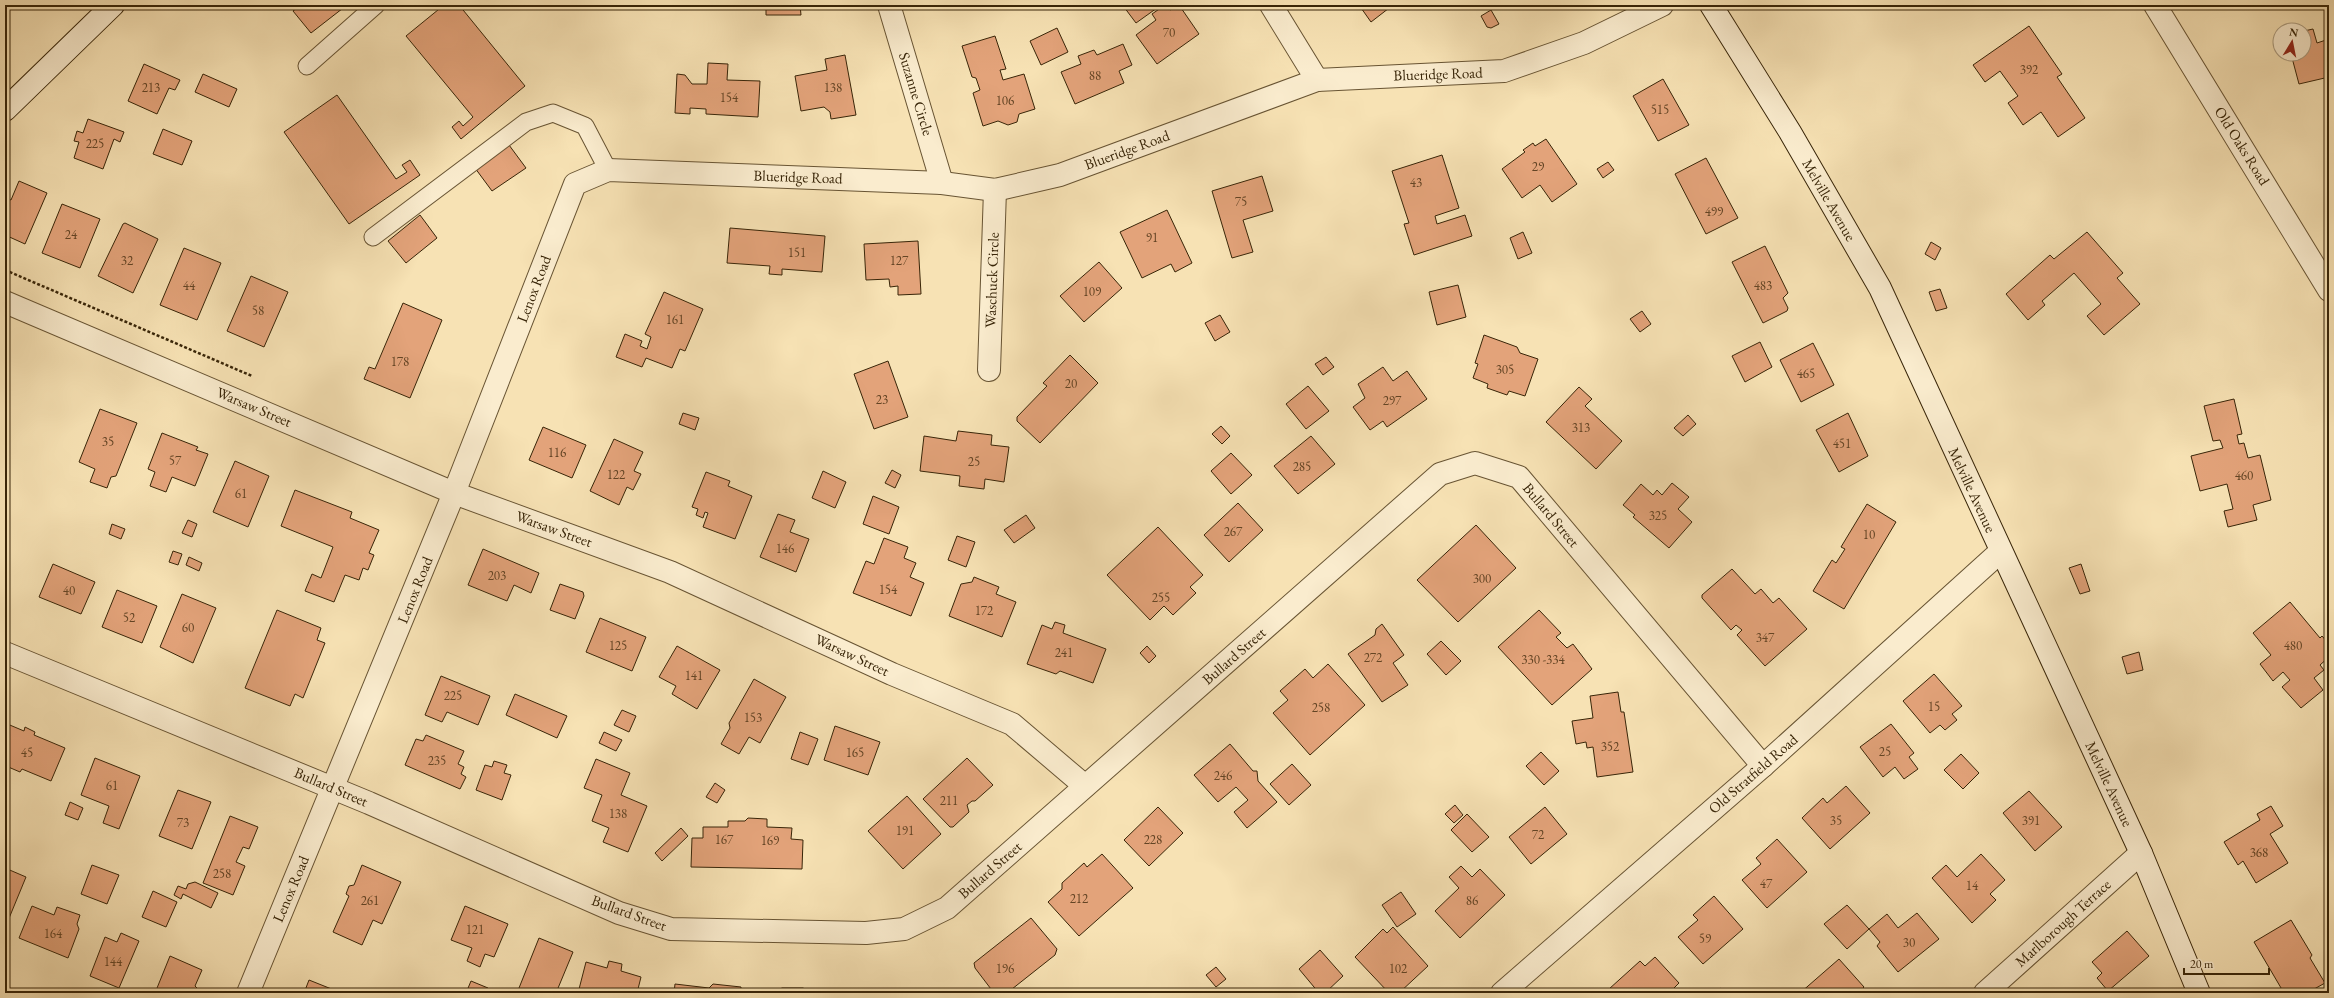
<svg xmlns="http://www.w3.org/2000/svg" width="2334" height="998" font-family="'EB Garamond',serif">
<rect width="100%" height="100%" fill="#f7e2b4"/>
<filter id="stains"><feTurbulence type="fractalNoise" baseFrequency=".005" numOctaves="4"/><feColorMatrix values="0 0 0 0 .2 0 0 0 0 .09 0 0 0 0 .02 0 0 0 .5 -.17"/></filter>
<radialGradient id="worn" r=".72"><stop offset=".6" stop-color="#630" stop-opacity="0"/><stop offset="1" stop-color="#630" stop-opacity=".3"/></radialGradient>
<g fill="#e3a37a" stroke="#382508">
<polygon points="301,5 347,5 311,33 293,11"/>
<polygon points="444,5 459,5 525,86 461,139 452,127 459,121 463,126 473,117 406,36"/>
<polygon points="766,5 800,5 801,15 766,15"/>
<polygon points="1127,5 1156,5 1157,8 1136,23 1124,7"/>
<polygon points="1165,5 1170,10 1179,5 1199,34 1157,64 1136,35 1156,20 1152,14"/>
<polygon points="1359,5 1393,5 1371,22"/>
<polygon points="1491,10 1499,24 1491,28 1487,27 1481,16"/>
<polygon points="2029,26 2062,74 2057,77 2085,118 2058,137 2041,112 2023,125 2008,103 2018,96 2000,71 1985,82 1973,65"/>
<polygon points="1057,28 1068,52 1041,65 1030,41"/>
<polygon points="2313,29 2317,43 2329,39 2329,77 2299,84 2291,54 2304,54 2304,31"/>
<polygon points="995,36 1006,69 1000,70 1003,80 1024,74 1035,109 1019,114 1017,122 1008,125 998,121 983,126 973,93 980,90 976,78 972,77 962,46"/>
<polygon points="1123,44 1132,65 1119,71 1124,83 1075,104 1061,72 1081,64 1078,56 1094,50 1097,55"/>
<polygon points="845,55 856,115 831,119 830,112 824,107 801,111 795,76 827,70 825,59"/>
<polygon points="708,63 728,64 727,80 760,81 758,117 706,114 706,109 690,108 690,114 675,113 677,74 685,75 692,84 707,84"/>
<polygon points="144,64 180,80 175,90 169,88 157,114 128,101"/>
<polygon points="203,74 237,89 229,107 195,92"/>
<polygon points="1663,79 1689,125 1658,141 1633,96"/>
<polygon points="337,95 396,179 407,172 402,165 410,160 420,175 349,224 284,132"/>
<polygon points="88,119 124,132 120,142 114,139 103,169 74,158 79,142 74,141 77,131 83,133"/>
<polygon points="163,129 192,141 182,165 153,154"/>
<polygon points="1546,139 1577,184 1552,202 1540,185 1522,198 1502,169 1525,152 1523,150 1533,143 1535,146"/>
<polygon points="509,145 526,168 492,191 475,168"/>
<polygon points="1442,155 1459,208 1435,216 1437,224 1465,215 1472,236 1414,255 1404,224 1409,223 1392,171"/>
<polygon points="1706,158 1738,218 1706,234 1675,174"/>
<polygon points="1608,162 1614,170 1603,178 1597,169"/>
<polygon points="1262,176 1273,211 1243,220 1253,252 1232,258 1212,191"/>
<polygon points="19,181 47,193 25,244 5,235 5,198 11,200"/>
<polygon points="62,204 100,219 80,268 42,253"/>
<polygon points="1167,210 1192,263 1175,272 1171,264 1142,278 1120,232"/>
<polygon points="420,215 437,238 406,263 388,241"/>
<polygon points="125,223 158,239 133,293 98,276 123,224"/>
<polygon points="730,228 825,236 822,272 782,269 782,275 769,274 770,266 727,263"/>
<polygon points="1523,232 1532,253 1518,259 1510,238"/>
<polygon points="2087,232 2123,273 2117,278 2140,304 2104,335 2087,316 2101,304 2074,273 2042,301 2045,305 2028,320 2006,294 2050,255 2054,259"/>
<polygon points="918,241 921,294 898,295 898,286 890,287 889,279 866,280 864,244"/>
<polygon points="1931,242 1941,248 1935,260 1925,254"/>
<polygon points="1765,246 1788,293 1783,298 1788,308 1787,311 1763,323 1732,262"/>
<polygon points="184,248 221,263 197,320 160,305"/>
<polygon points="1099,262 1122,288 1084,322 1060,296"/>
<polygon points="251,276 288,292 264,347 227,331"/>
<polygon points="1458,285 1466,317 1437,325 1429,292"/>
<polygon points="1940,289 1947,308 1936,311 1929,292"/>
<polygon points="664,292 703,309 685,351 680,349 672,368 646,358 642,367 616,357 625,334 642,341 640,346 647,349 651,337 645,334"/>
<polygon points="403,303 442,320 410,398 364,379 369,367 375,369"/>
<polygon points="1642,311 1651,324 1640,332 1630,319"/>
<polygon points="1220,315 1230,332 1215,341 1205,323"/>
<polygon points="1484,335 1517,347 1520,353 1538,359 1525,396 1509,391 1507,395 1487,388 1488,384 1473,378 1478,364 1475,363"/>
<polygon points="1760,342 1772,367 1745,382 1732,356"/>
<polygon points="1813,343 1834,385 1801,402 1780,360"/>
<polygon points="1070,355 1098,383 1040,443 1017,421 1017,417 1047,386 1043,383"/>
<polygon points="1326,357 1334,367 1323,375 1315,364"/>
<polygon points="888,361 908,417 874,429 854,374"/>
<polygon points="1383,367 1393,381 1407,371 1427,399 1387,427 1383,421 1370,430 1353,407 1365,398 1358,384"/>
<polygon points="1308,386 1329,411 1306,429 1286,404"/>
<polygon points="1579,387 1592,399 1585,406 1622,441 1596,469 1546,422"/>
<polygon points="2234,399 2242,434 2237,435 2239,444 2244,443 2248,458 2260,455 2271,500 2253,505 2257,520 2228,527 2224,511 2233,509 2227,484 2200,491 2191,456 2223,448 2220,440 2213,441 2204,406"/>
<polygon points="100,409 137,423 116,476 111,477 107,488 90,482 95,469 79,462"/>
<polygon points="683,413 699,418 695,430 679,424"/>
<polygon points="1848,413 1868,456 1839,472 1816,430"/>
<polygon points="1688,415 1696,424 1683,436 1674,428"/>
<polygon points="1221,426 1230,436 1222,444 1212,434"/>
<polygon points="543,427 586,445 572,478 529,460"/>
<polygon points="958,431 992,435 991,445 1009,447 1004,482 985,479 984,489 959,486 960,476 920,471 924,436 956,441"/>
<polygon points="162,433 198,447 196,450 208,454 195,486 172,477 166,492 150,486 155,472 148,469"/>
<polygon points="1311,436 1335,464 1298,494 1274,466"/>
<polygon points="614,439 643,452 634,471 641,474 633,490 627,487 619,505 590,491"/>
<polygon points="1231,453 1252,475 1231,494 1211,471"/>
<polygon points="235,461 269,476 248,527 213,512"/>
<polygon points="892,470 901,475 895,488 885,483"/>
<polygon points="823,471 846,482 835,508 812,498"/>
<polygon points="706,472 730,481 728,486 752,496 735,539 703,527 708,513 705,512 703,518 696,515 698,509 692,507"/>
<polygon points="1672,483 1689,497 1678,509 1692,522 1669,548 1633,517 1635,515 1623,505 1641,484 1653,495 1657,490 1662,495"/>
<polygon points="295,490 352,512 350,518 379,530 369,553 374,555 368,570 363,568 359,580 345,575 334,602 305,591 312,574 321,578 333,547 281,526"/>
<polygon points="873,496 899,507 889,534 863,524"/>
<polygon points="1238,503 1263,530 1229,562 1204,535"/>
<polygon points="1867,504 1896,522 1844,609 1813,591 1832,560 1836,563 1845,549 1841,547"/>
<polygon points="778,514 795,520 790,532 809,539 796,572 760,557"/>
<polygon points="1026,515 1035,528 1014,543 1004,530"/>
<polygon points="188,520 197,524 192,537 182,533"/>
<polygon points="112,524 125,529 121,539 109,534"/>
<polygon points="1476,525 1516,568 1458,622 1417,580"/>
<polygon points="1158,527 1203,575 1190,587 1196,593 1173,615 1164,606 1150,620 1107,575"/>
<polygon points="957,536 975,542 966,567 948,560"/>
<polygon points="884,538 908,547 904,558 916,563 910,577 924,583 911,616 853,593 866,561 874,564"/>
<polygon points="483,549 539,573 531,593 514,585 507,601 468,585"/>
<polygon points="173,551 182,554 178,565 169,562"/>
<polygon points="189,557 202,563 199,571 186,565"/>
<polygon points="53,564 95,582 81,614 39,597"/>
<polygon points="2081,564 2090,591 2080,594 2069,568"/>
<polygon points="1732,569 1755,594 1761,589 1773,603 1779,598 1807,629 1765,666 1737,635 1742,630 1736,625 1731,630 1702,598 1702,595"/>
<polygon points="974,577 999,587 996,594 1016,602 1002,637 949,616 961,584 972,582"/>
<polygon points="560,584 583,592 584,596 575,619 550,610"/>
<polygon points="117,590 157,606 142,643 102,627"/>
<polygon points="182,594 216,608 193,663 160,647"/>
<polygon points="2290,602 2320,638 2322,636 2329,644 2329,657 2320,665 2324,670 2314,678 2323,690 2301,708 2282,687 2290,680 2283,672 2273,681 2260,664 2271,655 2253,633"/>
<polygon points="277,610 321,628 317,640 325,643 303,698 295,694 290,706 245,688"/>
<polygon points="1539,610 1561,633 1556,637 1567,648 1573,644 1592,669 1552,705 1498,647"/>
<polygon points="600,618 646,637 632,671 586,652"/>
<polygon points="1055,622 1065,625 1063,633 1106,649 1093,683 1060,671 1056,674 1027,664 1042,625 1052,629"/>
<polygon points="1382,624 1404,655 1393,663 1408,685 1382,702 1348,654 1375,635 1376,629"/>
<polygon points="1441,641 1461,661 1446,675 1427,654"/>
<polygon points="677,646 720,670 697,709 672,694 676,686 659,677"/>
<polygon points="1147,646 1156,656 1149,663 1140,653"/>
<polygon points="2139,652 2143,670 2127,674 2122,657"/>
<polygon points="1328,664 1365,705 1310,755 1273,713 1288,700 1280,691 1305,669 1313,678"/>
<polygon points="1934,674 1962,706 1952,714 1957,720 1945,730 1940,725 1930,733 1903,701"/>
<polygon points="441,676 490,696 478,725 447,712 442,722 425,715"/>
<polygon points="754,679 786,697 760,743 749,737 739,754 721,744 730,728 729,723"/>
<polygon points="1618,692 1621,712 1624,712 1633,772 1597,777 1593,747 1587,748 1586,742 1576,744 1572,721 1593,718 1590,696"/>
<polygon points="515,694 567,716 557,738 506,715"/>
<polygon points="622,710 636,716 629,732 614,725"/>
<polygon points="5,723 24,731 25,727 35,732 34,735 65,748 51,781 22,769 20,772 6,766 7,762 5,761"/>
<polygon points="1891,724 1914,753 1909,757 1918,769 1904,779 1895,767 1883,777 1860,747"/>
<polygon points="835,726 880,742 868,775 824,760"/>
<polygon points="604,732 622,740 616,751 599,743"/>
<polygon points="800,732 818,739 808,765 791,759"/>
<polygon points="426,735 464,751 458,764 464,767 461,774 466,777 460,789 405,765 416,739 423,741"/>
<polygon points="1230,744 1253,771 1257,771 1258,781 1277,802 1247,828 1234,812 1248,800 1236,787 1218,802 1194,775"/>
<polygon points="1541,752 1559,771 1544,785 1526,766"/>
<polygon points="1961,754 1979,773 1963,789 1944,770"/>
<polygon points="95,758 140,776 119,829 103,823 109,806 81,795"/>
<polygon points="967,758 993,785 975,801 972,801 967,805 969,812 953,827 950,827 923,799"/>
<polygon points="596,759 630,773 621,795 647,806 628,852 603,842 609,828 592,821 602,795 584,788"/>
<polygon points="494,761 507,765 504,773 511,775 502,800 476,790 485,765 492,767"/>
<polygon points="1292,764 1311,785 1289,805 1270,784"/>
<polygon points="715,783 725,790 717,803 706,797"/>
<polygon points="1846,786 1870,813 1830,849 1802,818 1823,798 1827,803"/>
<polygon points="178,790 211,802 192,849 159,836"/>
<polygon points="2029,791 2062,827 2035,851 2003,813"/>
<polygon points="907,796 941,834 903,869 868,831"/>
<polygon points="70,802 83,808 78,820 65,815"/>
<polygon points="1455,805 1463,815 1454,823 1445,814"/>
<polygon points="2271,806 2283,826 2270,834 2288,863 2256,883 2243,861 2238,865 2224,842 2260,820 2257,814"/>
<polygon points="1158,807 1183,833 1149,866 1124,840"/>
<polygon points="1545,807 1567,834 1531,864 1509,837"/>
<polygon points="1467,814 1489,837 1472,852 1451,830"/>
<polygon points="230,816 258,827 249,849 243,847 236,862 245,866 233,895 203,883"/>
<polygon points="748,818 767,819 767,827 792,828 791,839 803,840 802,869 691,867 692,838 703,838 703,827 728,827 728,821 745,821"/>
<polygon points="681,828 688,836 662,861 655,853"/>
<polygon points="1777,839 1807,872 1767,908 1742,880 1761,864 1756,858"/>
<polygon points="1102,854 1133,888 1079,936 1048,902 1062,889 1062,883 1084,863 1087,867"/>
<polygon points="1981,854 2005,880 1990,894 1996,900 1972,923 1932,878 1946,865 1957,877"/>
<polygon points="92,865 119,875 107,904 81,894"/>
<polygon points="362,865 401,882 382,924 373,920 362,945 333,932 349,896 346,894 349,886 354,885"/>
<polygon points="1461,866 1472,877 1480,869 1505,895 1460,938 1435,911 1459,888 1449,877"/>
<polygon points="5,868 26,877 5,928"/>
<polygon points="195,882 218,893 211,908 183,894 181,899 174,895 178,886 186,889 188,884"/>
<polygon points="153,891 177,902 166,927 142,917"/>
<polygon points="1401,892 1416,914 1397,927 1382,905"/>
<polygon points="1714,896 1743,929 1703,964 1678,937 1698,920 1693,915"/>
<polygon points="1847,905 1869,929 1847,949 1824,924"/>
<polygon points="32,906 54,915 57,907 80,915 77,924 79,929 68,958 19,938"/>
<polygon points="465,906 508,924 494,957 485,954 480,967 467,961 472,948 451,940"/>
<polygon points="1917,913 1939,939 1898,972 1877,946 1880,942 1869,929 1887,914 1898,928"/>
<polygon points="1031,918 1057,949 1055,955 1007,993 994,993 975,968 974,963"/>
<polygon points="2291,920 2312,955 2310,958 2325,983 2307,993 2284,993 2254,942"/>
<polygon points="1393,927 1428,966 1399,993 1389,993 1355,957 1383,929 1387,933"/>
<polygon points="2127,931 2149,956 2108,991 2097,978 2102,973 2092,962"/>
<polygon points="121,933 139,941 119,988 90,976 105,937 117,942"/>
<polygon points="539,938 573,952 556,993 517,993"/>
<polygon points="1320,950 1343,976 1325,993 1319,993 1299,969"/>
<polygon points="170,956 202,970 195,986 199,990 198,993 155,993"/>
<polygon points="1655,957 1679,983 1669,993 1613,993 1609,989 1640,961 1645,966"/>
<polygon points="1839,959 1864,987 1858,993 1800,993"/>
<polygon points="609,961 622,964 621,971 641,977 637,993 578,993 586,962 607,968"/>
<polygon points="1216,967 1226,979 1216,987 1206,975"/>
<polygon points="309,980 334,990 333,993 304,993"/>
<polygon points="471,981 488,988 488,993 466,993"/>
<polygon points="675,984 709,988 713,984 741,987 741,993 674,993"/>
<rect x="782" y="988" width="21" height="5"/>
<polygon points="1188,988 1193,993 1183,993"/>
<polygon points="1721,988 1726,993 1715,993"/>
<polygon points="838,989 860,990 860,993 838,993"/>
<polygon points="2047,989 2051,993 2041,993"/>
</g>
<g fill="none" stroke-linecap="round" stroke-linejoin="round">
<g stroke="#685433" stroke-width="19">
<g id="lane">
<polyline points="307,66 376,5"/>
<polyline points="373,237 526,122 553,113 585,126 608,170"/>
</g>
</g>
<g stroke="#685433" stroke-width="24">
<g id="street">
<polyline points="889,5 942,183"/>
<polyline points="1271,5 1317,80"/>
<polyline points="2155,5 2329,290"/>
<polyline points="5,302 454,493 670,572 892,674 1012,724 1085,786"/>
<polyline points="989,370 995,190"/>
<polyline points="5,653 369,803 619,913 671,929 866,933 904,929 947,908 1440,474 1475,463 1519,477 1763,766"/>
<polyline points="248,993 454,493 575,184 608,170 942,183 995,190 1060,175 1317,80 1504,71 1584,43 1662,5"/>
<polyline points="1502,993 1763,766 2000,552"/>
<polyline points="1985,993 2141,853"/>
</g>
</g>
<g stroke="#382508" stroke-width="24">
<g id="secondary">
<polyline points="1711,5 1790,132 1880,288 2141,853 2199,993"/>
<polyline points="5,110 113,5"/>
</g>
</g>
<polyline stroke="#382508" stroke-width="2.5" stroke-dasharray="3 2" stroke-linecap="butt" points="5,270 252,376"/>
<use href="#lane" stroke="#faecce" stroke-width="17"/>
<use href="#street" stroke="#faecce" stroke-width="22"/>
<use href="#secondary" stroke="#faecce" stroke-width="22"/>
</g>
<g text-anchor="middle" stroke-width="3" stroke-linejoin="round" paint-order="stroke">
<g font-size="13" fill="#634424">
<text x="1169" y="37">70</text>
<text x="2029" y="74">392</text>
<text x="1095" y="80">88</text>
<text x="151" y="92">213</text>
<text x="833" y="92">138</text>
<text x="729" y="102">154</text>
<text x="1005" y="105">106</text>
<text x="1660" y="114">515</text>
<text x="95" y="148">225</text>
<text x="1538" y="171">29</text>
<text x="1416" y="187">43</text>
<text x="1241" y="206">75</text>
<text x="1714" y="216">499</text>
<text x="71" y="239">24</text>
<text x="1152" y="242">91</text>
<text x="797" y="257">151</text>
<text x="127" y="265">32</text>
<text x="899" y="265">127</text>
<text x="189" y="290">44</text>
<text x="1763" y="290">483</text>
<text x="1092" y="296">109</text>
<text x="258" y="315">58</text>
<text x="675" y="324">161</text>
<text x="400" y="366">178</text>
<text x="1505" y="374">305</text>
<text x="1806" y="378">465</text>
<text x="1071" y="388">20</text>
<text x="882" y="404">23</text>
<text x="1392" y="405">297</text>
<text x="1581" y="432">313</text>
<text x="108" y="446">35</text>
<text x="1842" y="448">451</text>
<text x="557" y="457">116</text>
<text x="175" y="465">57</text>
<text x="974" y="466">25</text>
<text x="1302" y="471">285</text>
<text x="616" y="479">122</text>
<text x="2244" y="480">460</text>
<text x="241" y="498">61</text>
<text x="1658" y="520">325</text>
<text x="1233" y="536">267</text>
<text x="1869" y="539">10</text>
<text x="785" y="553">146</text>
<text x="497" y="580">203</text>
<text x="1482" y="583">300</text>
<text x="888" y="594">154</text>
<text x="69" y="595">40</text>
<text x="1161" y="602">255</text>
<text x="984" y="615">172</text>
<text x="129" y="622">52</text>
<text x="188" y="632">60</text>
<text x="1765" y="642">347</text>
<text x="618" y="650">125</text>
<text x="2293" y="650">480</text>
<text x="1064" y="657">241</text>
<text x="1373" y="662">272</text>
<text x="1543" y="664">330 -334</text>
<text x="694" y="680">141</text>
<text x="453" y="700">225</text>
<text x="1934" y="711">15</text>
<text x="1321" y="712">258</text>
<text x="753" y="722">153</text>
<text x="1610" y="751">352</text>
<text x="1885" y="756">25</text>
<text x="27" y="757">45</text>
<text x="855" y="757">165</text>
<text x="437" y="765">235</text>
<text x="1223" y="780">246</text>
<text x="112" y="790">61</text>
<text x="949" y="805">211</text>
<text x="618" y="818">138</text>
<text x="1836" y="825">35</text>
<text x="2031" y="825">391</text>
<text x="183" y="827">73</text>
<text x="905" y="835">191</text>
<text x="1538" y="839">72</text>
<text x="724" y="844">167</text>
<text x="1153" y="844">228</text>
<text x="770" y="845">169</text>
<text x="2259" y="857">368</text>
<text x="222" y="878">258</text>
<text x="1766" y="888">47</text>
<text x="1972" y="890">14</text>
<text x="1079" y="903">212</text>
<text x="370" y="905">261</text>
<text x="1472" y="905">86</text>
<text x="475" y="934">121</text>
<text x="53" y="938">164</text>
<text x="1705" y="943">59</text>
<text x="1909" y="947">30</text>
<text x="113" y="966">144</text>
<text x="1005" y="973">196</text>
<text x="1398" y="973">102</text>
</g>
<g font-size="15" fill="#382508" stroke="#faecce">
<text transform="translate(1438 74) rotate(-2)" y="5">Blueridge Road</text>
<text transform="translate(916 94) rotate(73)" y="5">Suzanne Circle</text>
<text transform="translate(2242 146) rotate(58)" y="5">Old Oaks Road</text>
<text transform="translate(1127 150) rotate(-20)" y="5">Blueridge Road</text>
<text transform="translate(798 177) rotate(2)" y="5">Blueridge Road</text>
<text transform="translate(1829 200) rotate(60)" y="5">Melville Avenue</text>
<text transform="translate(992 280) rotate(-88)" y="5">Waschuck Circle</text>
<text transform="translate(534 289) rotate(-69)" y="5">Lenox Road</text>
<text transform="translate(254 407) rotate(23)" y="5">Warsaw Street</text>
<text transform="translate(1972 490) rotate(65)" y="5">Melville Avenue</text>
<text transform="translate(1551 515) rotate(50)" y="5">Bullard Street</text>
<text transform="translate(554 529) rotate(20)" y="5">Warsaw Street</text>
<text transform="translate(415 590) rotate(-68)" y="5">Lenox Road</text>
<text transform="translate(852 655) rotate(25)" y="5">Warsaw Street</text>
<text transform="translate(1234 656) rotate(-41)" y="5">Bullard Street</text>
<text transform="translate(1753 774) rotate(-41)" y="5">Old Stratfield Road</text>
<text transform="translate(2109 784) rotate(65)" y="5">Melville Avenue</text>
<text transform="translate(331 787) rotate(23)" y="5">Bullard Street</text>
<text transform="translate(990 870) rotate(-41)" y="5">Bullard Street</text>
<text transform="translate(291 889) rotate(-67)" y="5">Lenox Road</text>
<text transform="translate(629 913) rotate(20)" y="5">Bullard Street</text>
<text transform="translate(2063 923) rotate(-42)" y="5">Marlborough Terrace</text>
</g>
</g>
<rect width="2334" height="998" fill="none" stroke="#f7e2b4" stroke-width="20"/>
<rect x="6" y="6" width="2322" height="986" fill="none" stroke="#382508" stroke-width="2"/>
<rect x="10" y="10" width="2314" height="978" fill="none" stroke="#382508"/>
<g transform="translate(2292 42) rotate(10)"><circle r="19" fill="#faecce" stroke="#ac9c7f"/>
<path d="M0-3L7 15L0 10L-7 15Z" fill="#8f2418"/>
<text y="-6" font-size="11" font-weight="bold" text-anchor="middle" fill="#382508">N</text>
</g>
<path d="M2184 968v6h85v-6" fill="none" stroke="#382508" stroke-width="2"/>
<text x="2190" y="968" font-size="12" fill="#382508" stroke="#faecce" stroke-width="3" paint-order="stroke">20 m</text>
<rect width="100%" height="100%" filter="url(#stains)"/>
<rect width="100%" height="100%" fill="url(#worn)"/>
</svg>
